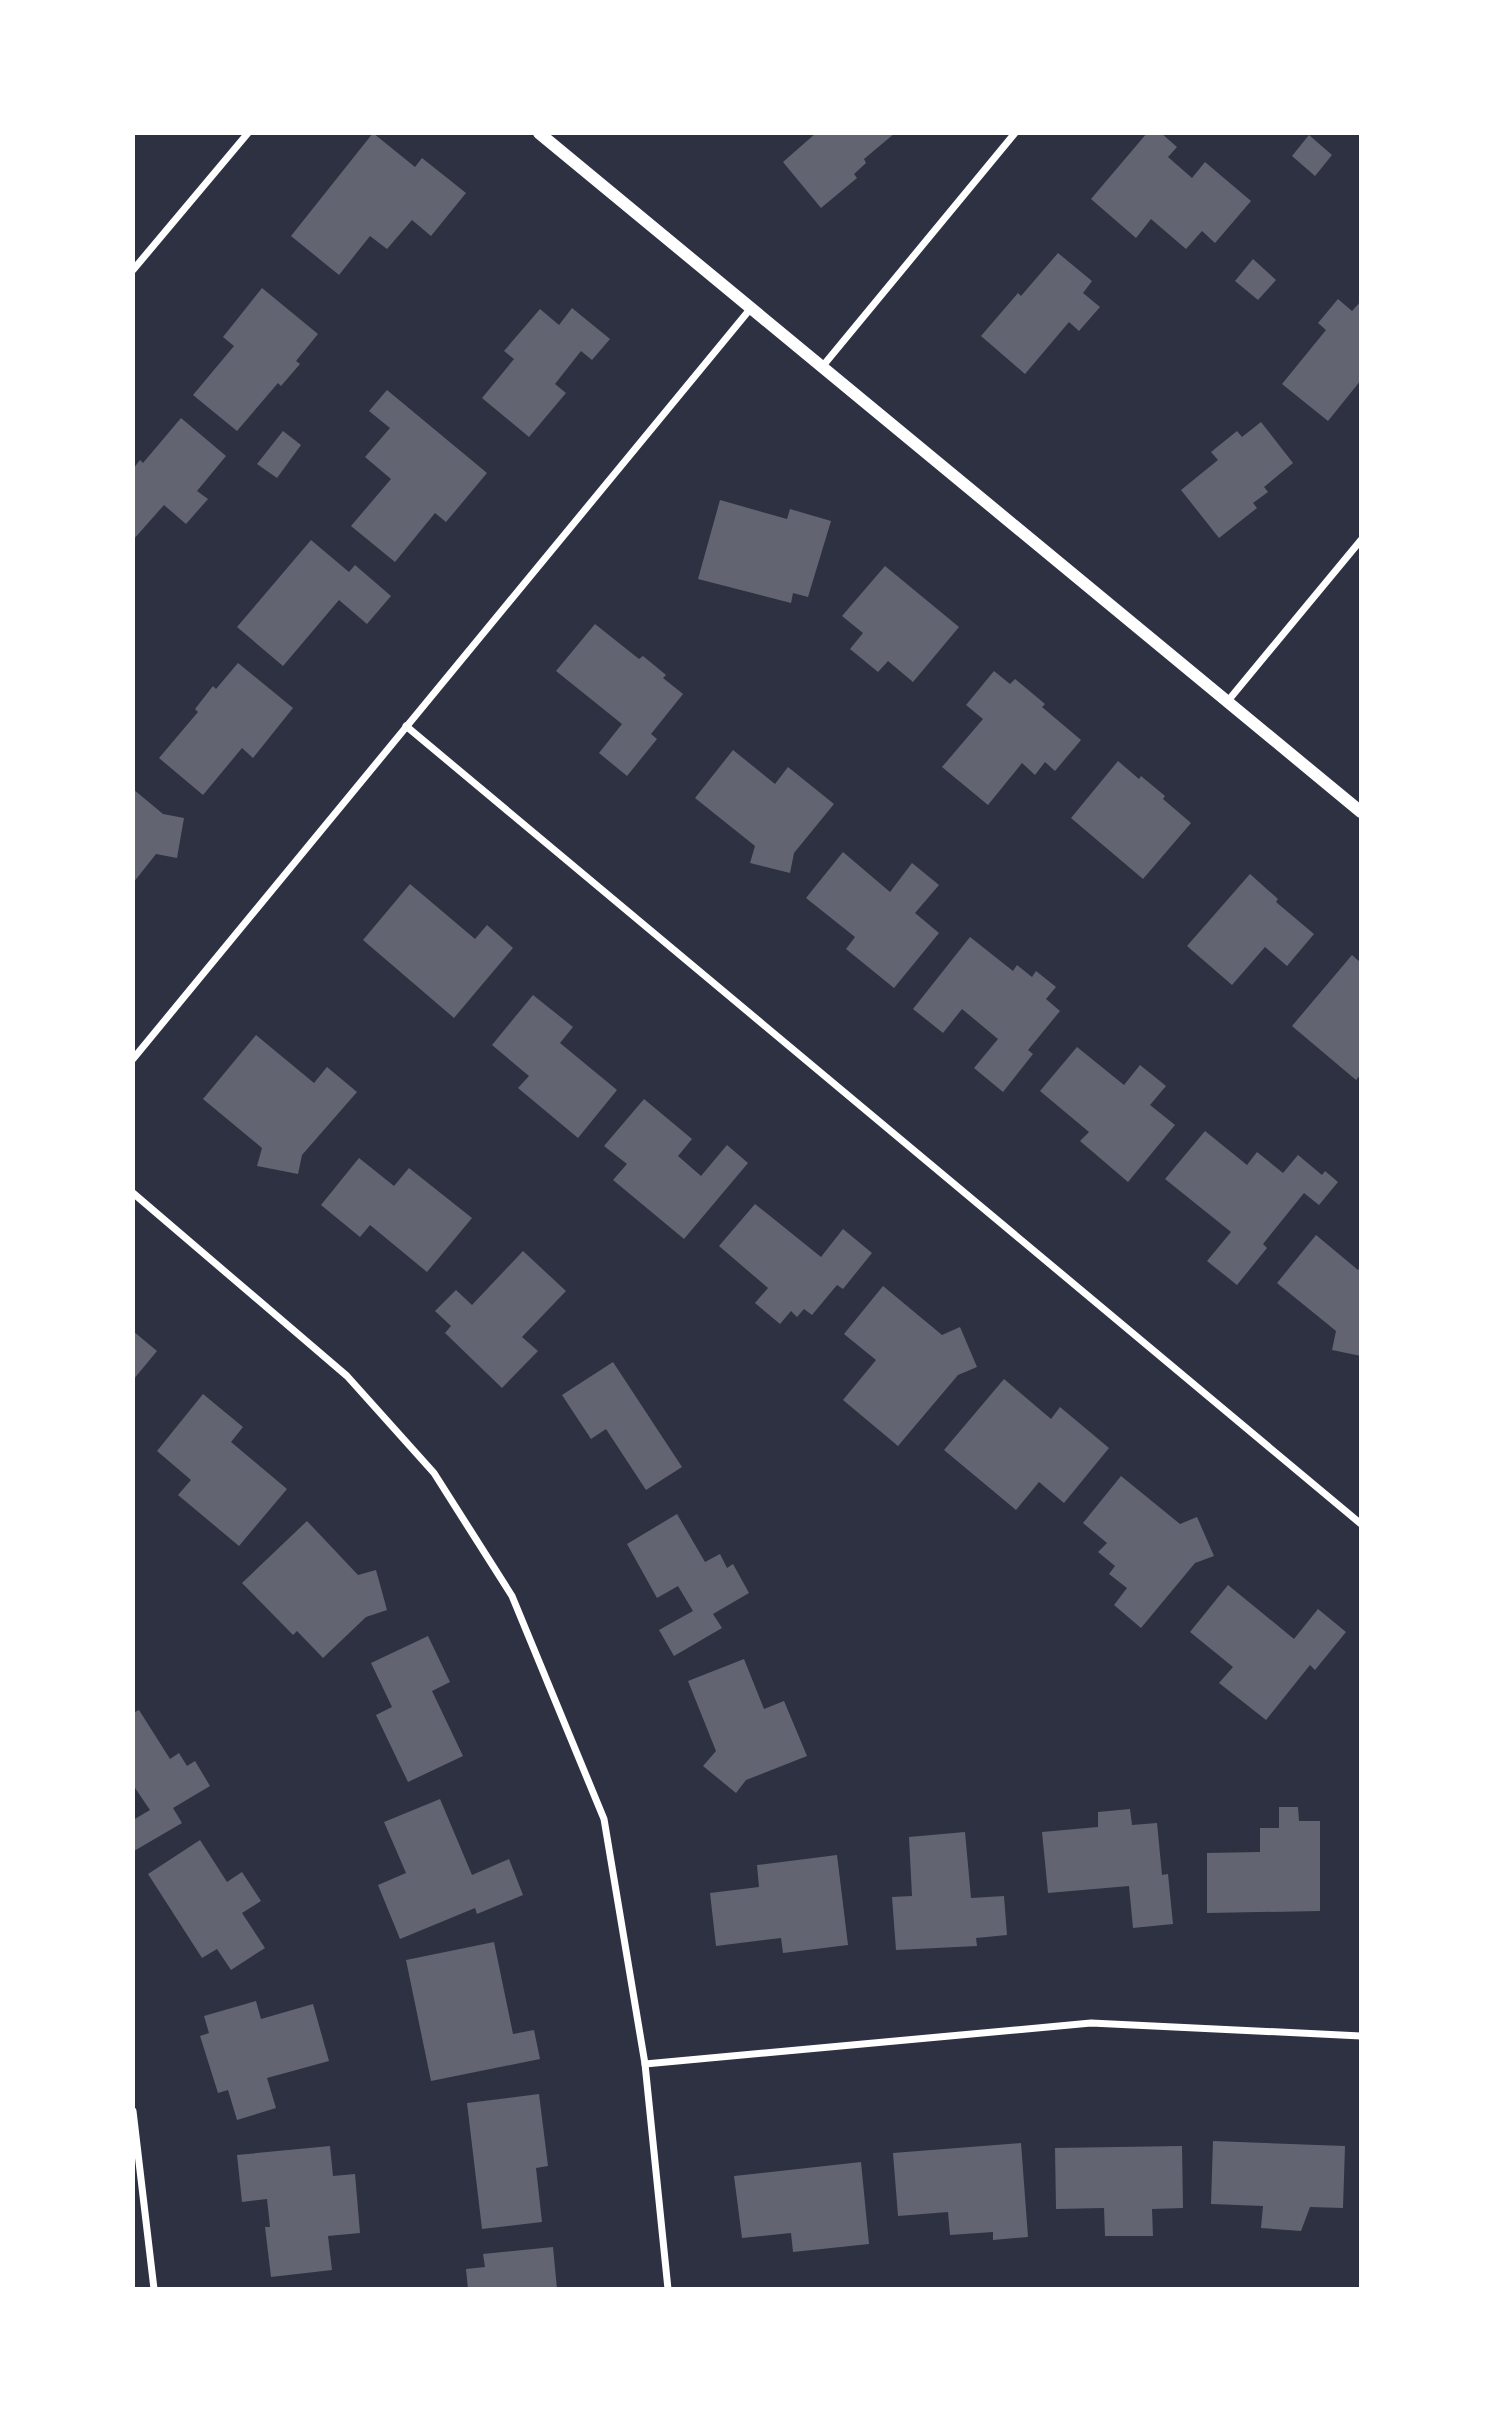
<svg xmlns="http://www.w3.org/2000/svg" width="1494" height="2422" font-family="'Source Sans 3',sans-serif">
<rect width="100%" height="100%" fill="#2d3142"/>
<g fill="#626471">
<polygon points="373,133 415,167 422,158 466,193 431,236 412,220 387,249 370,236 339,275 291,236"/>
<polygon points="816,133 895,133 864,159 866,163 854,174 857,178 821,208 783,162"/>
<polygon points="1147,133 1161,133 1177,147 1168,157 1192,178 1205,162 1251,201 1215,243 1202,231 1186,249 1151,219 1136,238 1091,199"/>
<polygon points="1309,135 1332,155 1315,176 1292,156"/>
<polygon points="1058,253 1092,281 1083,293 1100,307 1079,331 1069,322 1025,374 981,336 1018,293 1021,296"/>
<polygon points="1253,259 1276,280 1258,300 1235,281"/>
<polygon points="262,288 318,334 296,361 300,364 281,386 278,383 237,431 193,395 234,346 223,337"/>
<polygon points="1338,299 1352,311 1361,301 1361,380 1328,421 1282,384 1326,330 1318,323"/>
<polygon points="572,308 610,339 592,360 581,351 555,384 566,393 529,437 482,398 514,359 504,351 540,309 559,325"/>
<polygon points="387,390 487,473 446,522 435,513 395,562 351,526 391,479 365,457 390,428 369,411"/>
<polygon points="181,418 226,456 197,491 208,499 186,524 164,505 133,540 133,469 140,460 143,463"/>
<polygon points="1261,422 1293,463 1264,487 1268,492 1253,503 1257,508 1219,538 1181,490 1218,460 1211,452 1237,431 1242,437"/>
<polygon points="283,431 301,445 277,478 257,464"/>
<polygon points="720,500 787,519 790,509 831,521 808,597 793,593 791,603 698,579"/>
<polygon points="311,540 349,572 355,565 391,596 367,624 339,600 283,666 237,627"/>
<polygon points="885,566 959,627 913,682 888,661 878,672 850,649 863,633 842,616"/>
<polygon points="595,624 639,659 643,656 666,675 663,678 683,694 651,734 657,739 627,776 599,753 622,724 556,671"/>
<polygon points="238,663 293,708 253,758 242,748 203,795 159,758 198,712 195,709 213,686 216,689"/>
<polygon points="994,671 1010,684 1015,679 1045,704 1042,707 1081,740 1055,771 1045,762 1035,775 1022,763 988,805 942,767 983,719 966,705"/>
<polygon points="733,750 775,784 788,767 834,804 794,853 790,873 750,863 755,846 695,798"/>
<polygon points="1118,761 1139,779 1141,776 1165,796 1163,799 1191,823 1143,879 1071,818"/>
<polygon points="133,789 163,814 184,818 177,858 156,854 133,883"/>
<polygon points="843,852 890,892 912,863 939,885 915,913 939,933 894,988 846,949 855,937 806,898"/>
<polygon points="1250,874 1278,899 1276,902 1314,934 1287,966 1265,947 1232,985 1187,946"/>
<polygon points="410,884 475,939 487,925 513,948 454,1018 363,940"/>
<polygon points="970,937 1013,971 1017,965 1032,977 1036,971 1056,987 1046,999 1060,1011 1028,1050 1033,1054 1003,1092 974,1068 998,1039 962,1009 943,1033 913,1009"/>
<polygon points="1352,955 1361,963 1361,1074 1356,1080 1292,1026"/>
<polygon points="533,995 573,1027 560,1043 617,1090 578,1138 518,1088 529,1076 492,1045"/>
<polygon points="256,1035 314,1083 327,1067 357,1092 302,1155 298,1174 257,1166 262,1148 203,1099"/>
<polygon points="1077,1047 1124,1085 1140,1065 1166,1086 1150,1105 1175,1125 1128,1182 1080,1141 1089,1132 1040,1091"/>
<polygon points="644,1099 692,1139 678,1156 701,1176 727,1145 748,1163 684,1239 613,1180 627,1164 604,1146"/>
<polygon points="1205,1131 1247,1165 1257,1152 1283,1173 1298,1155 1322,1175 1325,1171 1338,1182 1319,1205 1304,1193 1263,1244 1267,1248 1237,1285 1207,1261 1231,1232 1165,1179"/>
<polygon points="359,1158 394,1186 409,1168 472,1218 427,1272 370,1225 360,1237 321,1205"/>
<polygon points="755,1204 821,1257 843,1229 872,1253 843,1289 837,1285 812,1315 804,1309 797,1317 791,1311 780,1324 755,1303 768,1288 719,1246"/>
<polygon points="1316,1235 1358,1270 1361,1266 1361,1356 1332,1350 1336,1331 1277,1283"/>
<polygon points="523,1251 566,1291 522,1337 538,1351 502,1388 445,1333 451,1326 435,1311 456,1290 472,1305"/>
<polygon points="883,1286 942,1335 960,1327 977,1367 958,1375 898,1446 843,1400 876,1360 844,1334"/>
<polygon points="133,1331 157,1351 133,1380"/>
<polygon points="613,1362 682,1467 646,1490 606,1429 591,1439 562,1395"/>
<polygon points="1004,1379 1051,1419 1060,1407 1109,1448 1064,1503 1039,1482 1016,1510 944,1450"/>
<polygon points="203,1394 243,1427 231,1442 287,1489 239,1546 178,1495 191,1480 157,1451"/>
<polygon points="1121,1476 1180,1524 1197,1517 1214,1556 1195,1563 1141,1628 1114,1605 1127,1588 1109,1574 1115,1566 1098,1552 1107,1543 1083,1523"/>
<polygon points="677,1514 705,1562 720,1554 727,1568 733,1564 749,1593 713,1614 722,1628 674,1656 659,1630 693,1611 678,1586 657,1598 627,1544"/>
<polygon points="307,1521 358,1575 376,1570 387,1610 366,1617 323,1658 297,1631 293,1635 242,1583"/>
<polygon points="1228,1585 1294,1639 1318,1609 1346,1632 1315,1670 1310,1665 1266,1720 1219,1683 1233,1667 1190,1632"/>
<polygon points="428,1636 450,1682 432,1691 463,1756 408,1782 376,1715 392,1707 371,1663"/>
<polygon points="744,1659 764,1709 784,1701 807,1756 746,1780 736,1793 703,1766 716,1751 688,1681"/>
<polygon points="139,1710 170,1759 179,1753 187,1766 195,1761 210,1786 173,1808 182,1823 134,1851 133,1820 150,1810 133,1785 133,1713"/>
<polygon points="440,1799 472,1875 509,1859 523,1895 477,1914 475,1908 400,1939 378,1885 406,1873 384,1822"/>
<polygon points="1279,1807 1298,1807 1299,1821 1320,1821 1320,1911 1207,1913 1207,1853 1260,1852 1260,1828 1279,1828"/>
<polygon points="1130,1809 1132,1825 1157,1823 1162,1875 1168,1874 1173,1924 1133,1928 1129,1886 1048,1893 1042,1832 1098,1827 1098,1812"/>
<polygon points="965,1832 971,1898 1004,1896 1007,1935 976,1938 977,1946 896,1950 892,1897 912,1896 909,1837"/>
<polygon points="200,1840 227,1882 242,1872 261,1901 242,1913 265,1948 231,1970 217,1949 202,1958 148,1874"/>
<polygon points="837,1855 848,1945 783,1953 781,1938 716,1946 710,1893 759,1887 757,1865"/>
<polygon points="494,1942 513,2034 534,2030 540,2059 431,2081 406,1960"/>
<polygon points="256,2001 261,2019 313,2004 329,2061 267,2078 276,2108 237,2120 228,2090 218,2093 200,2036 209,2033 204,2016"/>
<polygon points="539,2094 548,2166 536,2168 542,2222 482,2229 467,2103"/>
<polygon points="1213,2141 1345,2146 1343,2208 1310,2207 1301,2231 1261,2228 1263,2206 1211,2204"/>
<polygon points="1021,2143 1028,2237 993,2240 993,2232 950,2235 948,2212 898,2216 893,2153"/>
<polygon points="330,2146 333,2176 355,2174 360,2233 328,2236 332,2270 271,2277 265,2227 270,2227 267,2199 242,2202 237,2155"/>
<polygon points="1182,2146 1183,2208 1152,2209 1153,2236 1105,2236 1104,2208 1056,2209 1055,2148"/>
<polygon points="861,2162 869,2244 793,2252 791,2233 742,2238 734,2176"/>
<polygon points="553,2247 557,2289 468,2289 466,2269 485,2267 483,2254"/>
</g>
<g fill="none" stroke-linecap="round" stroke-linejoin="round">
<g stroke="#fff" stroke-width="7">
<polyline points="133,270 248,133"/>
<polyline points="822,367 1015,133"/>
<polyline points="1227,702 1361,540"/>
<polyline points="406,726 1361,1524"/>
<polyline points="133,1059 751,308"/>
<polyline points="133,1193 347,1376 434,1473 512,1596 604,1819 645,2064 668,2289"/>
<polyline points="645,2064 1091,2023 1361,2036"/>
<polyline points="133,2111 154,2289"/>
</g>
<polyline stroke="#fff" stroke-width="12" points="539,133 1361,812"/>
</g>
<rect width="1494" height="2422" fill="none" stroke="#ffffff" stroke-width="270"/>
</svg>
